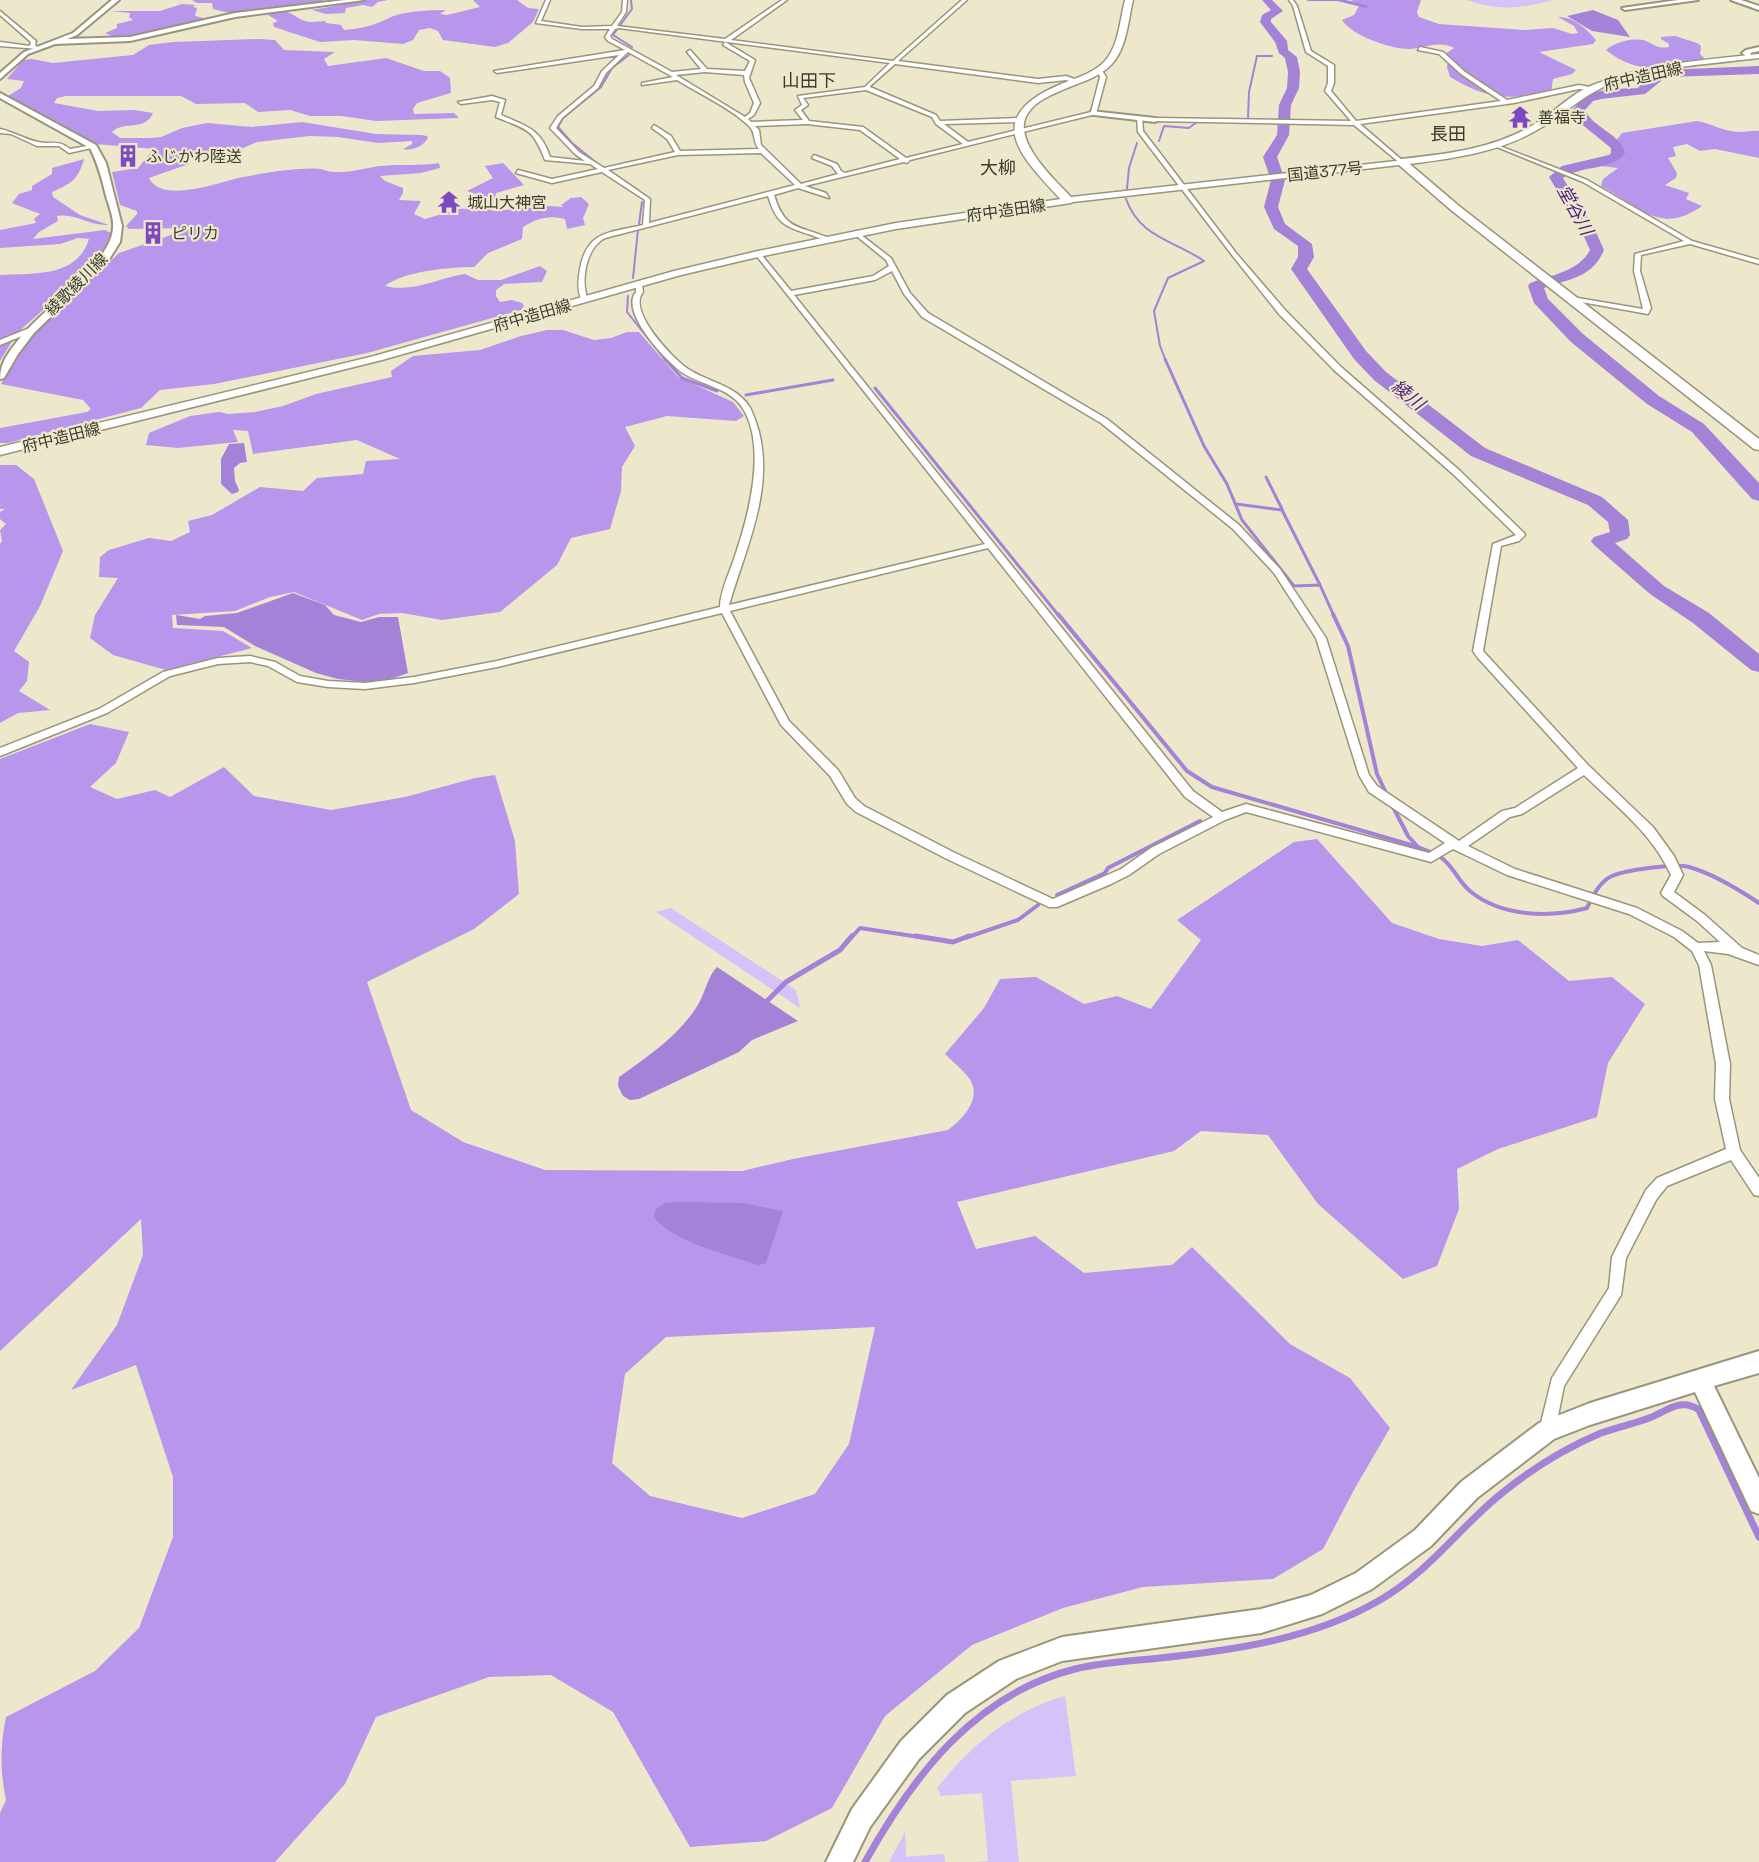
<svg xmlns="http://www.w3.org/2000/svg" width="1759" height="1862" font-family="'Space Grotesk','Noto Sans JP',sans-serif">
<rect width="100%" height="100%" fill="#ede8cc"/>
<g fill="#d5c2f8">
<path d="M1466,0H1554C1519,9 1501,11 1466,0Z"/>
<polygon points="671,908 796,990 800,1008 656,912"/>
<path d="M1065,1696L1076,1776L1011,1781L1019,1862H974L988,1861L982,1793L941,1796L937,1788C970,1746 1013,1710 1065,1696Z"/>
<polygon points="905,1832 906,1857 944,1854 945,1862 889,1862"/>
</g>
<g fill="#b796ec" fill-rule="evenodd">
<polygon points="192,0 325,0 313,5 229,13 213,9 212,3 197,3"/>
<polygon points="367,0 388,0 378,2 372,7 363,5 346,8 345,13 326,14 312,10"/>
<path d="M473,0H517L528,8L539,9L533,22L508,43L495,47L443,40L438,31L430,28L419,30L413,40L403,44L354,40L320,42L274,27L273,23L278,21L268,15C289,6 289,15 305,21C311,23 318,21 325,21L326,23L341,25L344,30C363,28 373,26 389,18C402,11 431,10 446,10L440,14L447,15L480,7Z"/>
<path d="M1351,0H1421L1417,12L1419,17L1439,24L1525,30L1553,28L1572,34L1578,33L1574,26L1558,17C1573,16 1587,29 1596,40L1593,44L1539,52L1576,70L1572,74L1553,79L1551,92C1507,100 1489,100 1450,77L1447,67L1448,59L1445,54L1454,48C1439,40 1425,48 1409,49C1391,49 1352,36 1342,20L1354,15L1359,6Z"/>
<polygon points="182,4 195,5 193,7 197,8 195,16 207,19 138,37 99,39 114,37 105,33 117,28 117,24 133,20 129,17 130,13 111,11 160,11"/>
<path d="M1675,36L1697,43L1701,46L1700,54L1708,62C1670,67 1639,77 1606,50C1615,42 1634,37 1646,41C1655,45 1658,49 1669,47V44L1661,39V37Z"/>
<path d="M259,39L275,40L284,50L335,52L324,59L328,66L386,58L424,71H440L450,78L451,93L417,103L413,109L414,114L454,113L459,118L376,121L341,116H310L290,110L258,112L245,103L196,104L181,96H66L57,98L54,103L98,111L134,110L153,113C145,132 124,120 112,132L120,138H151L161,137L182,128L207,123L252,127L302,122L376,134L421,135L427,136L428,138C422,147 413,151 403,149L412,144V141L378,143L338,137L310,136L257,142L227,155L188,157L189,164L149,178C162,205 222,181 243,177C265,173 300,167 321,169C325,170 330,172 334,172C349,173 365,168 380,166C400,164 420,166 439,163L440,168L421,173L380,176L385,181L403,188V193L399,200L421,201L414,214L425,219L485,201L486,198L467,191L493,178L485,166L503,163L524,185L496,193L492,211L548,206L564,207L561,205L571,198L581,197L589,204L583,218L585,225L567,229L565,219C548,215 538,218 523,227L522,239L488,253L474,267C451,267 403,271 385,286C413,293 438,278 465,274L478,280H501L540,266L547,271L542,282L504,284L496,290V296L500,302L512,300L522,303L524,306L521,310L367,353L214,384L160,390L141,408L8,443H0V428L87,412L91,409L83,400L1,384L18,353L37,329L119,253L191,228L129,229L126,226L137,214V211L120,205L112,172L138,168L154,149L95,144L8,96L21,88L24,81L7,79L23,60L32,59L53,63L133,55L149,45L173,42Z"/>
<path d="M1697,121C1710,123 1724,132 1739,132C1746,132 1752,130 1759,131V158L1715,149L1700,151L1687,144L1673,147L1676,156L1668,158L1677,173L1676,178L1665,185L1689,193L1686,199L1702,206C1660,236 1639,206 1601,186L1603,179L1618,168L1593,165L1610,161L1620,155L1615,142L1622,133Z"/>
<path d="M84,159C78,180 72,183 52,192L53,197L80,215L109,225C87,226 77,213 57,216L58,221L39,232L33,239L105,230L111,233L98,261L17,333L0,361V275C33,273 77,278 89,239L78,238L60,244L0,248V230L36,223L34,219L40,214L12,203L19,194L32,190V186L52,174V168Z"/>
<polygon points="547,330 563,330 594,340 611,338 627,332 639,332 678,377 733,402 744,416 736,421 667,416 625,427 635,446 622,467 621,491 610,529 571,538 557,565 500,612 442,620 402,613 379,614 362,620 294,592 270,597 235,611 172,615 173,628 223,631 252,648 166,670 113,655 90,638 95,615 118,578 99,577 100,557 109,550 149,538 171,541 190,532 188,521 212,515 260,487 303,491 317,478 363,474 366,461 400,459 357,440 253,454 248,431 233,430 238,442 178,448 146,445 149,433 190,416 219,412 228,414 255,412 283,406 316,394 392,377 391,371 413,356 480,350 521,336"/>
<polygon points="0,465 16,465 34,479 63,551 40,606 14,651 29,662 27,681 19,691 50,710 18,713 0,723 0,544 2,541 0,530 6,524 0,519 0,512 5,509 0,509"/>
<path d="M90,724L129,732L116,763L90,787L117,799L155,790L170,797L224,767L254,796L331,810L405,797L475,778L495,775L515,841L519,894L474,929L367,982L411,1110L463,1142L545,1170L742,1171L793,1159L948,1130C963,1119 983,1098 969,1078C963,1070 953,1062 945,1054L984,1008L1000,979L1036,977L1084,1004L1117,996L1151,1009L1201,940L1177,920L1294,842L1317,839L1392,923L1439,939L1482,946L1518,940L1569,981L1612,977L1645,1004L1608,1063L1597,1117L1498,1149L1457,1169L1459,1209L1437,1266L1403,1279L1318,1204L1268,1135L1201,1131L1174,1151L957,1202L976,1249L1035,1236L1084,1273L1172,1265L1192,1247L1290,1344L1350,1378L1390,1428L1355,1488L1323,1549L1273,1579L1143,1587L1063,1608L972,1645L885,1716L832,1808L766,1841L690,1847L613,1712L551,1675L489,1677L376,1717L345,1784L275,1862H0V1813L6,1800C0,1772 0,1745 6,1717L95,1671L139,1628L173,1537V1477L136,1365L71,1390L117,1325L143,1255L141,1219L0,1351V759ZM875,1327L849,1444L815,1494L742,1518L650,1496L612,1463L625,1374L666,1337Z"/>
</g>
<g fill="#a382d7">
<polygon points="1593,10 1618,20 1630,37 1592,31 1567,16"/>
<polygon points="244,443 247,462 240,463 234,468 235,481 239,490 238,492 232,494 221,484 221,459 229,444"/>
<polygon points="293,593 325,605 334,615 361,622 379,617 398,617 408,673 391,679 365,682 338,679 316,673 255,646 224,627 177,625 176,615 200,619 205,616 237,613"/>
<path d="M717,967L798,1021L752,1040L739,1052L639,1099L630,1100L623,1096L618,1086L619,1077C647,1057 677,1037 696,1008C705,995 707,977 717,967Z"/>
<path d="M676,1202L742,1203L783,1211L766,1263L758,1265C727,1254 674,1243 654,1217L656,1209L665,1203Z"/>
</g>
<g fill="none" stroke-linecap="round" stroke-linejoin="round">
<g stroke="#a382d7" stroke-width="2">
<polyline points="631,0 632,9 613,35 632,47"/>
<polyline points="1308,0 1343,0"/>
<polyline points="1159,141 1164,126 1189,128 1201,119 1248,119 1249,92 1257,56 1272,56"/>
<polyline points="603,168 572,143 558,127 563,118 601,87 612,68 629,55"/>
<polyline points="619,178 638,190"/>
<polyline points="1127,189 1129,168 1137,143"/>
<path d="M1126,199C1140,238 1174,240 1204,261L1168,278L1154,311L1160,346L1166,361"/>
<polyline points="639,224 642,202"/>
<polyline points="633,278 638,230"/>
<polyline points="628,296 627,312 666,361"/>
</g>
<g stroke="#a382d7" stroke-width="3">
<polyline points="665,359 682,378 717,391"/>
<polyline points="1165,359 1204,446 1227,484 1242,520 1294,586 1320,585 1334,616"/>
<polyline points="875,388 1059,616"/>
<polyline points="746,395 833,380"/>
<polyline points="1266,477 1282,509"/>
<polyline points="1236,504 1282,510 1320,585"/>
</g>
<g stroke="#a382d7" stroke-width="4">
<path d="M1058,614L1187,771L1212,787L1418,847C1426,851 1436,853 1443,859C1454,868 1459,882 1470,891C1501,917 1550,918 1587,908C1593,896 1599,882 1612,876C1626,870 1675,863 1689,867C1714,874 1738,889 1759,903"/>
<polyline points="1333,614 1348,646 1377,774 1388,797"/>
<polyline points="1392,805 1408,836 1417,846"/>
<polyline points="1057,895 1105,873 1108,868 1200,821"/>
<polyline points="851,938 860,928 926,938"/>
<polyline points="965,938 1018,920 1038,905"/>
</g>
<g stroke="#a382d7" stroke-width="5">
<polyline points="916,936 953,942 969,936"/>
<polyline points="763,1005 786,982 840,950 852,936"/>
</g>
<path stroke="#a382d7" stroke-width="7" d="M865,1862C913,1776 975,1694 1075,1669C1103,1662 1132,1661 1160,1658C1235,1650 1313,1639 1380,1600C1427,1573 1455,1533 1496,1498C1527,1472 1563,1449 1601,1433C1617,1427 1634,1424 1649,1418C1667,1411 1681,1397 1699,1410L1759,1537"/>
<polygon fill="#a382d7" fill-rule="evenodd" points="1333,0 1346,0 1369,6 1366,8"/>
<g fill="#a382d7" fill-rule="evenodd">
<polygon points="1262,0 1272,0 1283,11 1271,19 1271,22 1287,41 1288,50 1297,57 1300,72 1299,88 1291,105 1289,135 1277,157 1285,180 1278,207 1285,224 1312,244 1314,257 1307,269 1366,351 1386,372 1485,448 1602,497 1628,520 1630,535 1627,539 1615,543 1664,586 1709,613 1759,654 1759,672 1751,670 1693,623 1650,594 1594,545 1591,541 1594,537 1610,532 1608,522 1588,505 1471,456 1374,380 1354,359 1291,269 1298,257 1298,246 1274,229 1264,207 1271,180 1263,157 1277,135 1279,105 1287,88 1288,72 1285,58 1279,53 1275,42 1260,22 1262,15 1271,10"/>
<path d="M1759,66V74L1666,77L1645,94L1601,99L1593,101L1585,110C1593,128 1621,134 1625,153C1612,171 1581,165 1563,178L1595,230L1604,250C1592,278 1571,278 1544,288L1548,299L1583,334L1659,396L1704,424L1759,483V501L1752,499L1692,432L1647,404L1571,342L1534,303L1528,286L1530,283C1552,275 1579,271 1590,250L1581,230L1549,177L1562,166L1609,155L1611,153V148L1579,122L1573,110C1587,87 1614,89 1638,88L1644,80L1663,70Z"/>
</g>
<g stroke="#99957b" stroke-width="3">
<g id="street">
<path d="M546,0H550L541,21L582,27L612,26L622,12L623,0H627L626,12L617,26L725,39L782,0H787L731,40L893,61L962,0H967L898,61L1038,79L1066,76L1080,81L1077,83L1066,80L1038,83L895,64L870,86V87L936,115L940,121L1018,118L1021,120L1018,122L944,124L968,142L1091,112L1100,77L1097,69H1101L1106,77L1096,114L910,160L907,163L904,162L805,186L826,193L829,198L798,188L774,195C785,231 798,225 829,238V240C823,240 817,237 811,235C785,226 777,225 768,196L605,238C586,248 580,280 588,300L584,302L582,301C577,291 578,280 580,269C587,230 610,233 643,225L645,200L602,172L552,183L516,173L518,170L552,179L598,169L590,164L545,160C532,127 527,130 496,117L500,102L492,100L461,104L458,102L492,96L505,100L501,115C526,126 541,129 550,157L585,161L575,154L550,128L558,116L594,86L602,71L619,55L497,73L494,71L625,50L608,41L605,37L610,29H582L536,23ZM619,28L890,63L865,87L798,96L802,105L795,110L803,120L751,122L748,119L754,115L760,103L749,78L755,60L725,42L723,45L750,61L745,71L707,69L690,50L687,52L701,69L672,72L612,39L610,36L615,29ZM628,52L673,77L642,83V85L677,80C698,93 734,110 750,127C756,134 753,143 759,149L680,151L671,136L654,125L652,128L667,139L675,152L604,168L579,152L556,128L562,118L598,88L606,73ZM705,72L744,75L745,82L754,103L750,113L745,117L676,75ZM866,90L932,117L936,124L963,144L906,158L863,127L809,121L801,110L808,105L803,98ZM807,124L860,130L900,159L845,173L841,171L837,164L814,155L812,158L832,166L838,174L801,184L761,145L759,130L755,126ZM761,153L795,185L649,223L650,199L608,170L678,155Z"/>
<polygon points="1289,0 1293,0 1297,6 1311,51 1334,65 1334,83 1331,91 1356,121 1501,101 1461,74 1439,54 1418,50 1420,47 1443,52 1465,72 1507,100 1579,85 1595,88 1592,90 1579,89 1514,103 1360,124 1403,161 1401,164 1354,125 1153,121 1155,118 1351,121 1325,91 1328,83 1328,66 1306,52 1293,6"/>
<polygon points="0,11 36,41 35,45 39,49 0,46 0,42 30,46 31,42 0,15"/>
<path d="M1137,117L1142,118L1143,131L1236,253L1285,310L1341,367L1459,470L1524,533L1525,535L1519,541L1501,546L1483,651L1588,765L1653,827L1674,856L1683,875L1674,892L1705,915L1742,948L1759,955V965L1728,954L1704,951L1711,965L1730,1064L1729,1099L1740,1150L1759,1178V1196L1754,1195L1731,1160L1667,1186L1656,1200L1626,1258L1621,1295L1564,1386L1555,1431L1553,1437L1547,1439L1541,1437L1539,1431L1552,1378L1609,1288L1612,1257L1646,1190L1657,1178L1726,1149L1715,1099L1716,1064L1699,965L1692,951L1674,937L1629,914L1507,875L1453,849L1431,862L1246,812L1225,820L1159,854L1129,875L1111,884L1057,907H1049L947,859L856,812L847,804L830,776L781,725L722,613L497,667L414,683L365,689L328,687L297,682L268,666L250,662L218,664L170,676L107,713L0,756V748L99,709L163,672L218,658L250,656L275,662L300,676L328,681L365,683L414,677L497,661L720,607C720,592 729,574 734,559C748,518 768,447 742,407C729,388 702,385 683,373C667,362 619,312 636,292V285L639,283L642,285L643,292C627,311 672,358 688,369C708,382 735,385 749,406C754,414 756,423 759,432C774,491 745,550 729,605L985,544L755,254L760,253L791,291L873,276L889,266L886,260L854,234L853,233L856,231L891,258L910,293L928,313L1107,419L1239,525L1280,569L1326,638L1369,775L1377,786L1459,841L1502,811L1515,808L1578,768L1478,658L1473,651L1493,544L1516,535L1453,474L1335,371L1279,314L1232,255L1138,132ZM892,271L904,294L922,317L1101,423L1233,529L1274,573L1316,638L1359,775L1369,792L1445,843L1429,853L1246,804L1222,812L1193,791L794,295L875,280ZM988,548L1185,797L1213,817L1151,848L1121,869L1053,899L955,853L864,806L855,798L838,770L789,721L730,611ZM1584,775C1616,806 1652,833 1671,875L1661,893L1663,896L1697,921L1720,942L1698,943L1682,931L1637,908L1515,869L1468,846L1510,817L1522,814Z"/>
<path d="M0,129C14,132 24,139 38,142C52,145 57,139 70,149L93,145L96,147L69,153L59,146H37L11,134L0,133Z"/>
<polygon points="1492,143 1587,180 1692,241 1759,260 1759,264 1690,244 1641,255 1640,271 1651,308 1648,314 1570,300 1568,299 1572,297 1643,309 1634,271 1635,254 1684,241 1583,182 1492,145"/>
<polygon points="27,329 34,331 0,345 0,340"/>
</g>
</g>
<g stroke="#99957b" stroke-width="4">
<g id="secondary">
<polygon points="112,0 119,0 77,35 67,39 130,37 235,13 345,0 364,0 235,17 130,41 55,44 28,54 0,79 0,73 24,52 73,33"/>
<polygon points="1678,0 1698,0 1625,10 1622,8"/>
<polygon points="1731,0 1741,0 1759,6 1759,10"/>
<polygon points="1759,47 1759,51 1750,53 1753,58 1749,58 1742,53 1746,50"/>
<path d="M0,93L96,145L106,163L122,226L120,242L108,261L34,333L18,354L4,378L0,379C0,362 9,352 19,339C42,309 111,264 113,228C114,218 109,206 106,196C102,179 98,164 90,148L0,98Z"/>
<polygon points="1091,111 1155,118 1159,120 1155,122 1094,115 1091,115"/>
<polygon points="1759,1351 1759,1373 1714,1386 1759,1478 1759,1514 1751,1511 1695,1392 1590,1425 1554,1439 1477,1498 1431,1546 1372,1589 1322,1614 1261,1633 1062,1661 1016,1679 965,1713 919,1759 870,1827 853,1862 826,1862 852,1809 901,1741 947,1695 999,1661 1062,1637 1261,1609 1311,1595 1356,1573 1415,1530 1461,1482 1539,1423 1590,1403"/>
</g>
</g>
<g stroke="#99957b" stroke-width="3">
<g id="primary">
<path d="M1759,54V58C1711,64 1661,66 1615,82C1585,93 1565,114 1537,130C1496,154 1447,159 1401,165L1397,162L1401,159C1446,154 1493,149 1533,125C1554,113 1570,94 1593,85C1646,64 1703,60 1759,54Z"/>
<polygon points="1068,198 1073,201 1071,203 896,229 758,257 681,275 382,360 0,455 0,447 374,356 674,271 758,251 896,223"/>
</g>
</g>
<g stroke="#99957b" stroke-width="3">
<path id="highway" d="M1125,0H1133C1128,21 1127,48 1111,65C1099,77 1082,82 1067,88C1054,94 1036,100 1028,113C1010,139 1054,179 1071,197L1405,160L1459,206L1759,439V450L1754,449L1451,210L1399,165L1064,203C1022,157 979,119 1061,84C1076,78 1094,73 1105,61C1119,45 1120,19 1125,0Z"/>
</g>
<use href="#street" fill="#fff" fill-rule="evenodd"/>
<use href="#secondary" fill="#fff" fill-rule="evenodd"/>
<use href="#primary" fill="#fff" fill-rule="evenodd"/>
<use href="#highway" fill="#fff" fill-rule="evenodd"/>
</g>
<defs>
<g id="temple-bare" transform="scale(1.8)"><path d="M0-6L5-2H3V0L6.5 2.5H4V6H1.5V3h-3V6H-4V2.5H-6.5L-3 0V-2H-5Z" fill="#7e49c0" stroke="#ede8cc" stroke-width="2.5" paint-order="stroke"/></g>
<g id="building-bare" transform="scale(1.8)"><path d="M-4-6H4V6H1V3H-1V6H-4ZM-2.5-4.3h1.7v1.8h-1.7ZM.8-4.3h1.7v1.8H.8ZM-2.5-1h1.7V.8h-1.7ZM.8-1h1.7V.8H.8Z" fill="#7e49c0" stroke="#ede8cc" stroke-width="2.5" paint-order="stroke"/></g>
</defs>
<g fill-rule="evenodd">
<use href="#temple-bare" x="1520" y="117"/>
<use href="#building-bare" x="128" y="156"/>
<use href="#temple-bare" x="449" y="202"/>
<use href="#building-bare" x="153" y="233"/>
</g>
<g text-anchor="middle" stroke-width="4.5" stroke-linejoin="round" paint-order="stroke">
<g font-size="16" fill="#3c3b30" stroke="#ede8cc">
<text transform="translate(1643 76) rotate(-13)" y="6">府中造田線</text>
<text transform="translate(1325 171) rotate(-6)" y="6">国道377号</text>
<text transform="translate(1006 210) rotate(-8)" y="6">府中造田線</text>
<text transform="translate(76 284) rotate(-45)" y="6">綾歌綾川線</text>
<text transform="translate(532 315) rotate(-16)" y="6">府中造田線</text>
<text transform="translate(61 437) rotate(-14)" y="6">府中造田線</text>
</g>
<g font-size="16" fill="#3c3b30" stroke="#ede8cc" text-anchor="start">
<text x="1538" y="123">善福寺</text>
<text x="146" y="162">ふじかわ陸送</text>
<text x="467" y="208">城山大神宮</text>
<text x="171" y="239">ピリカ</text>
</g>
<g font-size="18" fill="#3c3b30" stroke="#ede8cc">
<text x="809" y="87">山田下</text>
</g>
<g font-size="18" fill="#3c3b30" stroke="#ede8cc">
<text x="1448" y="140">長田</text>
<text x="998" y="174">大柳</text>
</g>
<g font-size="18" font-style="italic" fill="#512285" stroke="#ede8cc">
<text transform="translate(1575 210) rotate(61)" y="6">堂谷川</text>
<text transform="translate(1408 395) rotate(39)" y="6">綾川</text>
</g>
</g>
</svg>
